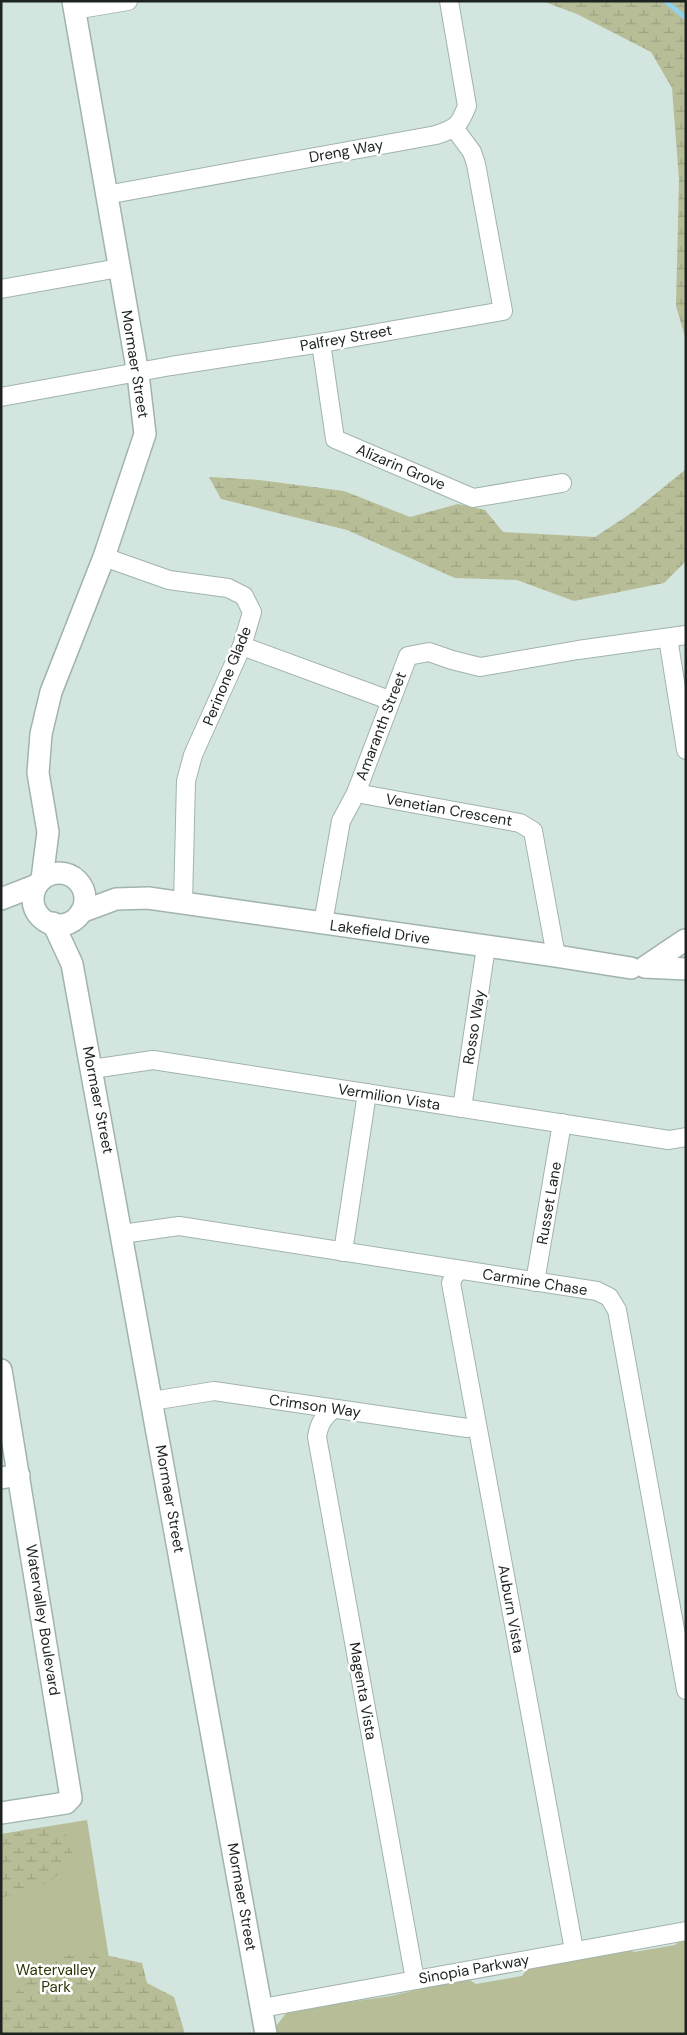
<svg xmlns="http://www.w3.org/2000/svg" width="687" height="2035" font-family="'DM Sans',sans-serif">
<defs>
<pattern id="wetland-marsh" width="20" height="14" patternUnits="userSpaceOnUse" patternTransform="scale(1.25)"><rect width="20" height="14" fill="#b7bd97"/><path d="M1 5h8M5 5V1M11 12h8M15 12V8" fill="none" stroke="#9da282"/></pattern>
</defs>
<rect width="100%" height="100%" fill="#d2e5de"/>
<g fill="#b7bd97">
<polygon points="87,1820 121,2034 1,2034 1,1834"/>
<polygon points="686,1938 686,2034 274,2034 273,2030 288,2011 391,1996 467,1978 476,1984 522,1976 528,1968 627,1949 634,1952 675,1945 681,1939"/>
</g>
<g fill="url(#wetland-marsh)">
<polygon points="542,1 686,1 686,340 676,306 679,180 672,88 651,52 577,14"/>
<polygon points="686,469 686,561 664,583 574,601 517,580 455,578 347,530 221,499 209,477 259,480 344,491 410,517 458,504 485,510 503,532 595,537 633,512"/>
<path d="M40,1828C44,1828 51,1827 55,1829C80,1838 76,1860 59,1874C43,1887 21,1895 1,1897V1840L23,1830Z"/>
<path d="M91,1952L142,1963L147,1983L174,1997L185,2034H1V2003C25,1989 41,1963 68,1955C75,1953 84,1953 91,1952Z"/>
</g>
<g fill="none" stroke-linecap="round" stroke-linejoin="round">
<polyline stroke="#90d3ef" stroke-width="4.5" points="665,1 686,18"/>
<g stroke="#a1b4ac" stroke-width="20">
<g id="minor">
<polyline points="74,10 128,1"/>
<path d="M106,195L436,135C457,128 459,126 467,106L449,1"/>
<polyline points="1,289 119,268"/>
<polyline points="321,343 335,439 473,498 562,483"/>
<polyline points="1,397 171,366 321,343 503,311 476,164 472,152 455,129"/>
<polyline points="104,557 169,580 228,588 244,596 252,612 242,646 193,755 186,781 183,902"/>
<polyline points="668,638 686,750"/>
<polyline points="242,646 389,700"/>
<polyline points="356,793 520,823 533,831 556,956"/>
<polyline points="323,923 341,821 356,793 408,656 429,652 452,660 480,667 578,650 686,635"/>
<polyline points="92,1069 153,1060 669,1140 686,1137"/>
<polyline points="462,1108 486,947"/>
<polyline points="122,1234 179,1226 597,1291 609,1297 617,1310 686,1690"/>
<polyline points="343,1252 367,1093"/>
<polyline points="460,1270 454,1276 451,1283 574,1950"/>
<polyline points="535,1282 562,1123"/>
<polyline points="152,1401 214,1391 467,1428 477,1426"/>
<path d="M334,1409C323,1417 319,1424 317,1437L415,1980"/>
<polyline points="262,2008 686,1931"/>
</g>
</g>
<g stroke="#a1b4ac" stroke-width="24">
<g id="tertiary">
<circle cx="59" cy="899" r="26"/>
<polyline points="42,879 48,832 38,773 41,734 51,692 104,557 145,434 138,374 73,1"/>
<polyline points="1,899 37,885"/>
<polyline points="81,912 116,899 148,898 556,956 631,968"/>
<polyline points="53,923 72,964 266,2034"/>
<polyline points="645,967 685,940"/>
<polyline points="645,967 686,969"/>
<polyline points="1,1370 71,1798 66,1803 1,1813"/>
<polyline points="1,1478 19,1475"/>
</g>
</g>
<use href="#minor" stroke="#fff" stroke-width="18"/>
<use href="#tertiary" stroke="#fff" stroke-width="21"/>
</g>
<g text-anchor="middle" stroke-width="5" stroke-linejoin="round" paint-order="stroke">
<g font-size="15" fill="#1c2320" stroke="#fff">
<text transform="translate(346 151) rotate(-10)" y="5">Dreng Way</text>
<text transform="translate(346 338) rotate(-10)" y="5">Palfrey Street</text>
<text transform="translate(135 364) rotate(81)" y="5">Mormaer Street</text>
<text transform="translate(401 467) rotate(23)" y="5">Alizarin Grove</text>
<text transform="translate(227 676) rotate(-68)" y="5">Perinone Glade</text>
<text transform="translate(381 726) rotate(-69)" y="5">Amaranth Street</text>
<text transform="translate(449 810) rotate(10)" y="5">Venetian Crescent</text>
<text transform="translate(380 932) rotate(8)" y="5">Lakefield Drive</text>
<text transform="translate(474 1027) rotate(-81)" y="5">Rosso Way</text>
<text transform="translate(389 1097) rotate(9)" y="5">Vermilion Vista</text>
<text transform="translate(98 1100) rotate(79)" y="5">Mormaer Street</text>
<text transform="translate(549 1203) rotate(-80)" y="5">Russet Lane</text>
<text transform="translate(535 1282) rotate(9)" y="5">Carmine Chase</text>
<text transform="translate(315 1406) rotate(8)" y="5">Crimson Way</text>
<text transform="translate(170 1499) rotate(80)" y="5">Mormaer Street</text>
<text transform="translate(511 1609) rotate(80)" y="5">Auburn Vista</text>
<text transform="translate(43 1620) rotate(81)" y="5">Watervalley Boulevard</text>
<text transform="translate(363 1691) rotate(80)" y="5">Magenta Vista</text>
<text transform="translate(242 1897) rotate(80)" y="5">Mormaer Street</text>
<text transform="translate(474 1969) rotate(-10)" y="5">Sinopia Parkway</text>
</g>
<g font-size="15" fill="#303405" stroke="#fff">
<text x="56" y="1975">Watervalley<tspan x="56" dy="17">Park</tspan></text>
</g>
</g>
<rect width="687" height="2035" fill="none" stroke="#1c2320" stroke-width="5"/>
</svg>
